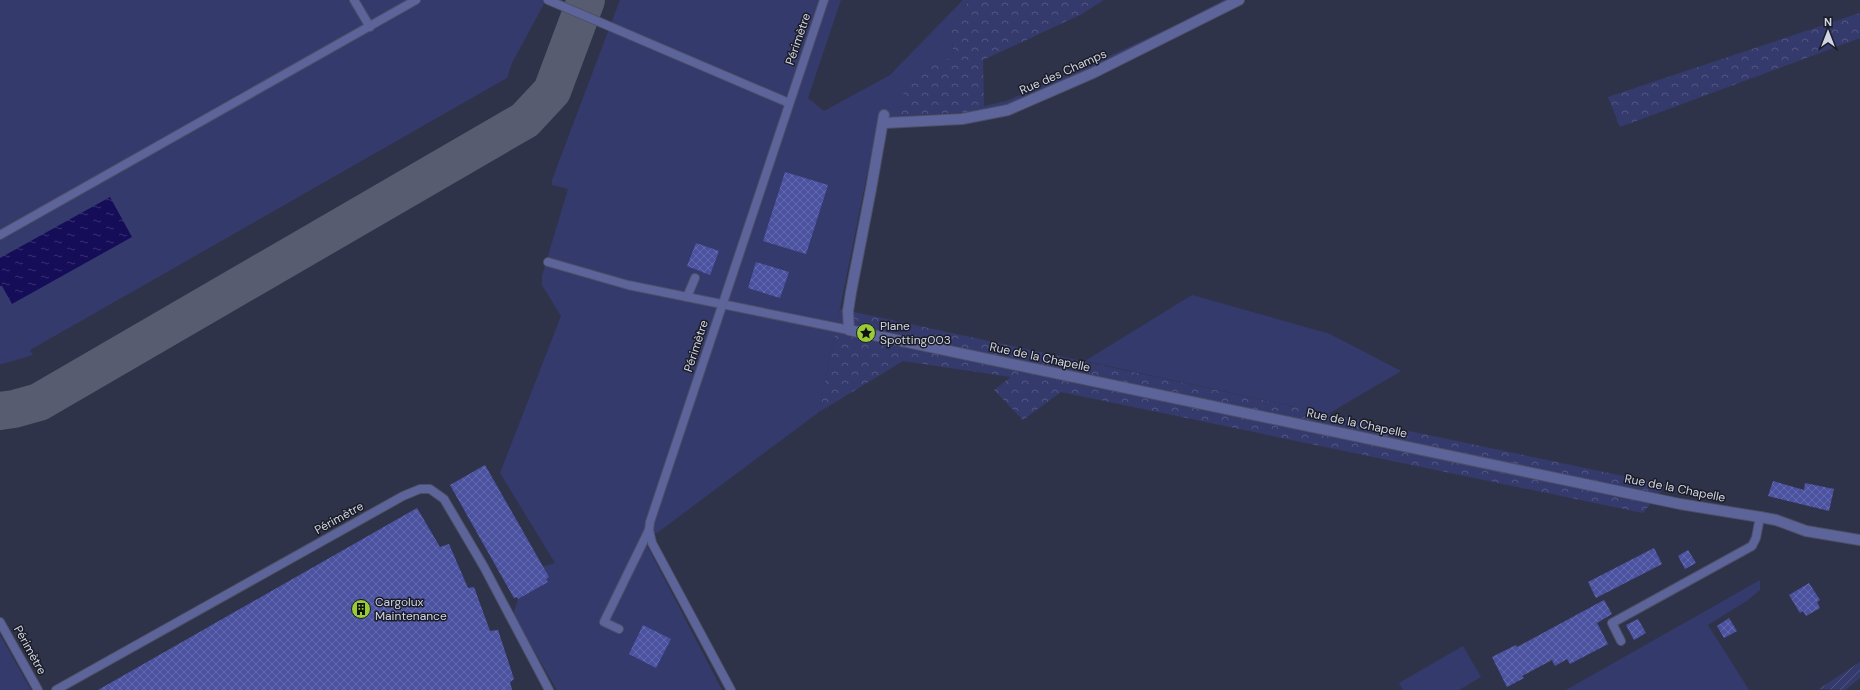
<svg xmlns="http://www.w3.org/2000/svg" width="1860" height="690" font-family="'DM Sans',sans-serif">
<defs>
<pattern id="forest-crowns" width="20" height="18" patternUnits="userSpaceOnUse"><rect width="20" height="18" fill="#353a6d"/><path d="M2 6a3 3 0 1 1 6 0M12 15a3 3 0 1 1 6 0" fill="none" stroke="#515682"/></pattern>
<pattern id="garden-furrows" width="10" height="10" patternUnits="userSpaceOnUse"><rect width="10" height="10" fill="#353a6d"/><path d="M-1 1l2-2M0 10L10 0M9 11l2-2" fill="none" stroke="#515682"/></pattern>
<pattern id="water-ripples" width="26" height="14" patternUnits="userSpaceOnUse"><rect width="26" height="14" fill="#160d59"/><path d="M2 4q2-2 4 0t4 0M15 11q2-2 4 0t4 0" fill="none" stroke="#372f71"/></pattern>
<pattern id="building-cross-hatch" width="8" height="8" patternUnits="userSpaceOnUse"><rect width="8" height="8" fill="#4b52a0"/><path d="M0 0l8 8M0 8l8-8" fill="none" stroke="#646aad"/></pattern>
</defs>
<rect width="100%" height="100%" fill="#2f334a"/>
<g fill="#353a6d">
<polygon points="0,0 546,0 512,63 507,78 30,350 33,355 2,364 0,364"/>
<polygon points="620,0 841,0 808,98 824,111 890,75 963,0 969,0 951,28 954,58 903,94 900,122 884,123 875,135 819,412 657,533 641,534 722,690 557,690 513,615 518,599 547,582 546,579 548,577 542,567 555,563 500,473 561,316 542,285 542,276 568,189 552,185 552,180"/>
<polygon points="1224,0 1231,0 1105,64 1008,106 973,112 984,106 1006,101 1090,65 1182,22"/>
<polygon points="1192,295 1330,334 1401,371 1328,414 1085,361"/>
<polygon points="1760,580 1760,590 1748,600 1708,625 1749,690 1566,690"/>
<polygon points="0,635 31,690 0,690"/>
<polygon points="1463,646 1481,677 1459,690 1403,690 1399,683"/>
</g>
<g fill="url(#forest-crowns)">
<polygon points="969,0 1104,0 1080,15 983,60 984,106 973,112 900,116 903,94 930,62 954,58 951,28"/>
<polygon points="1860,13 1860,38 1620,127 1608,97"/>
<polygon points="840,309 1328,414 1666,485 1643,513 1061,392 1023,420 994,390 1011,377 903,361 819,412"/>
</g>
<polygon fill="url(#garden-furrows)" points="1860,662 1860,678 1845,690 1819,689"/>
<polygon fill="url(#water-ripples)" points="110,197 132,237 12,304 2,286 0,286 0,258"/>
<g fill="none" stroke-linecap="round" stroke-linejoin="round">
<polyline stroke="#585c71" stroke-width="38" points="0,411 14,409 39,402 525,120 552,91 586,0"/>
</g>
<g fill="url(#building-cross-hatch)">
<polygon points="785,172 828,185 806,254 763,241"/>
<polygon points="696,243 719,251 710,275 687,266"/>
<polygon points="756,262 789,272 780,298 748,288"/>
<polygon points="485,465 549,577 546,579 548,582 518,599 517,597 514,598 450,485"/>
<polygon points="1773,481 1804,490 1805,483 1834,489 1829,511 1768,496"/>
<polygon points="417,508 440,547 449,544 468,588 474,587 490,631 498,630 514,679 510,682 512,690 98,690"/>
<polygon points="1654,548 1662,564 1596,598 1588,582"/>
<polygon points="1688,550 1696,563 1685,569 1678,556"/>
<polygon points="1809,583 1820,600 1817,602 1820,608 1806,616 1803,611 1800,613 1789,595"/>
<polygon points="1604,600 1612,614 1597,623 1608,644 1570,664 1567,659 1555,666 1552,660 1522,676 1524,678 1507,687 1492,657 1516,645 1517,647"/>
<polygon points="1729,618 1737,631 1724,638 1717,626"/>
<polygon points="1638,619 1646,633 1634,640 1626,625"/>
<polygon points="643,625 671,639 656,668 629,654"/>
</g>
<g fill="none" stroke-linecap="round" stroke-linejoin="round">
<g stroke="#4c5066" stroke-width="10">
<g id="lane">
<polyline points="354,0 370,27"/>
<polyline points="548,0 789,103"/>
<polyline points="0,235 416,0"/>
<polyline points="548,262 628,285 849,330"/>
<polyline points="687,297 695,278"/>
<polyline points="0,622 38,690"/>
<polyline points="619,629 604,622 649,530"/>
<polyline points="1621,641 1612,623 1752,546 1756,538 1760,517"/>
<polyline points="56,690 403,496 420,489 430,489 444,499 484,567 549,690"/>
<polyline points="731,690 652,543 649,530 650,522 824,0"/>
</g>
</g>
<g stroke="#4c5066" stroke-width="12">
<g id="street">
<polyline points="884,115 871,189 851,292 848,311 849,330 1680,504 1760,517 1776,520 1806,531 1860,540"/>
<polyline points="884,123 962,119 1008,110 1093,73 1239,0"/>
</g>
</g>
<use href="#lane" stroke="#5d6499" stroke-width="8"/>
<use href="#street" stroke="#5d6499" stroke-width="10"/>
</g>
<defs>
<g id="sight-disc" transform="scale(1)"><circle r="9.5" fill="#99cb36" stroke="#1a1c26"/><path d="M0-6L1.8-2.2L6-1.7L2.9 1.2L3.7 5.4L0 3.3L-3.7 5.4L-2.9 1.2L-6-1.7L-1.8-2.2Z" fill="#111"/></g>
<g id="building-disc" transform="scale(1)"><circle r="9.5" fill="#99cb36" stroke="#1a1c26"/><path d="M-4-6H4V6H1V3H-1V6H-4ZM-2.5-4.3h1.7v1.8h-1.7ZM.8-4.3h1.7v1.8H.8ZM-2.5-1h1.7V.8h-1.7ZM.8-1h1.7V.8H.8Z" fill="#111"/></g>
</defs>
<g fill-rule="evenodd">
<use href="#sight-disc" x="866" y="333"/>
<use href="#building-disc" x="361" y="609"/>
</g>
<g text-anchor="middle" stroke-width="3" stroke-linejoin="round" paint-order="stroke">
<g font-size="12" fill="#d1d4e3" stroke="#1a1c26">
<text transform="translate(798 39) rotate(-71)" y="4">Périmètre</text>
<text transform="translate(1063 72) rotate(-24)" y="4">Rue des Champs</text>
<text transform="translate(696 346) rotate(-72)" y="4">Périmètre</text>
<text transform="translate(1040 357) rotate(12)" y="4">Rue de la Chapelle</text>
<text transform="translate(1357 423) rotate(12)" y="4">Rue de la Chapelle</text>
<text transform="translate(1675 488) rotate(11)" y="4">Rue de la Chapelle</text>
<text transform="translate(339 518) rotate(-29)" y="4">Périmètre</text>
<text transform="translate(30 650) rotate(61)" y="4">Périmètre</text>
</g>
<g font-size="12" fill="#d1d4e3" stroke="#1a1c26" text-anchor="start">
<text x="880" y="330">Plane<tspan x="880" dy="14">Spotting003</tspan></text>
<text x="375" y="606">Cargolux<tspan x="375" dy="14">Maintenance</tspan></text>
</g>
</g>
<g transform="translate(1828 32)" stroke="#1a1c26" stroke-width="3" paint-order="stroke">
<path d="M0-3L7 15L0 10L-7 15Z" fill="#d1d4e3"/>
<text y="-6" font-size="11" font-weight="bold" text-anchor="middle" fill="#d1d4e3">N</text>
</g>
</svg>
